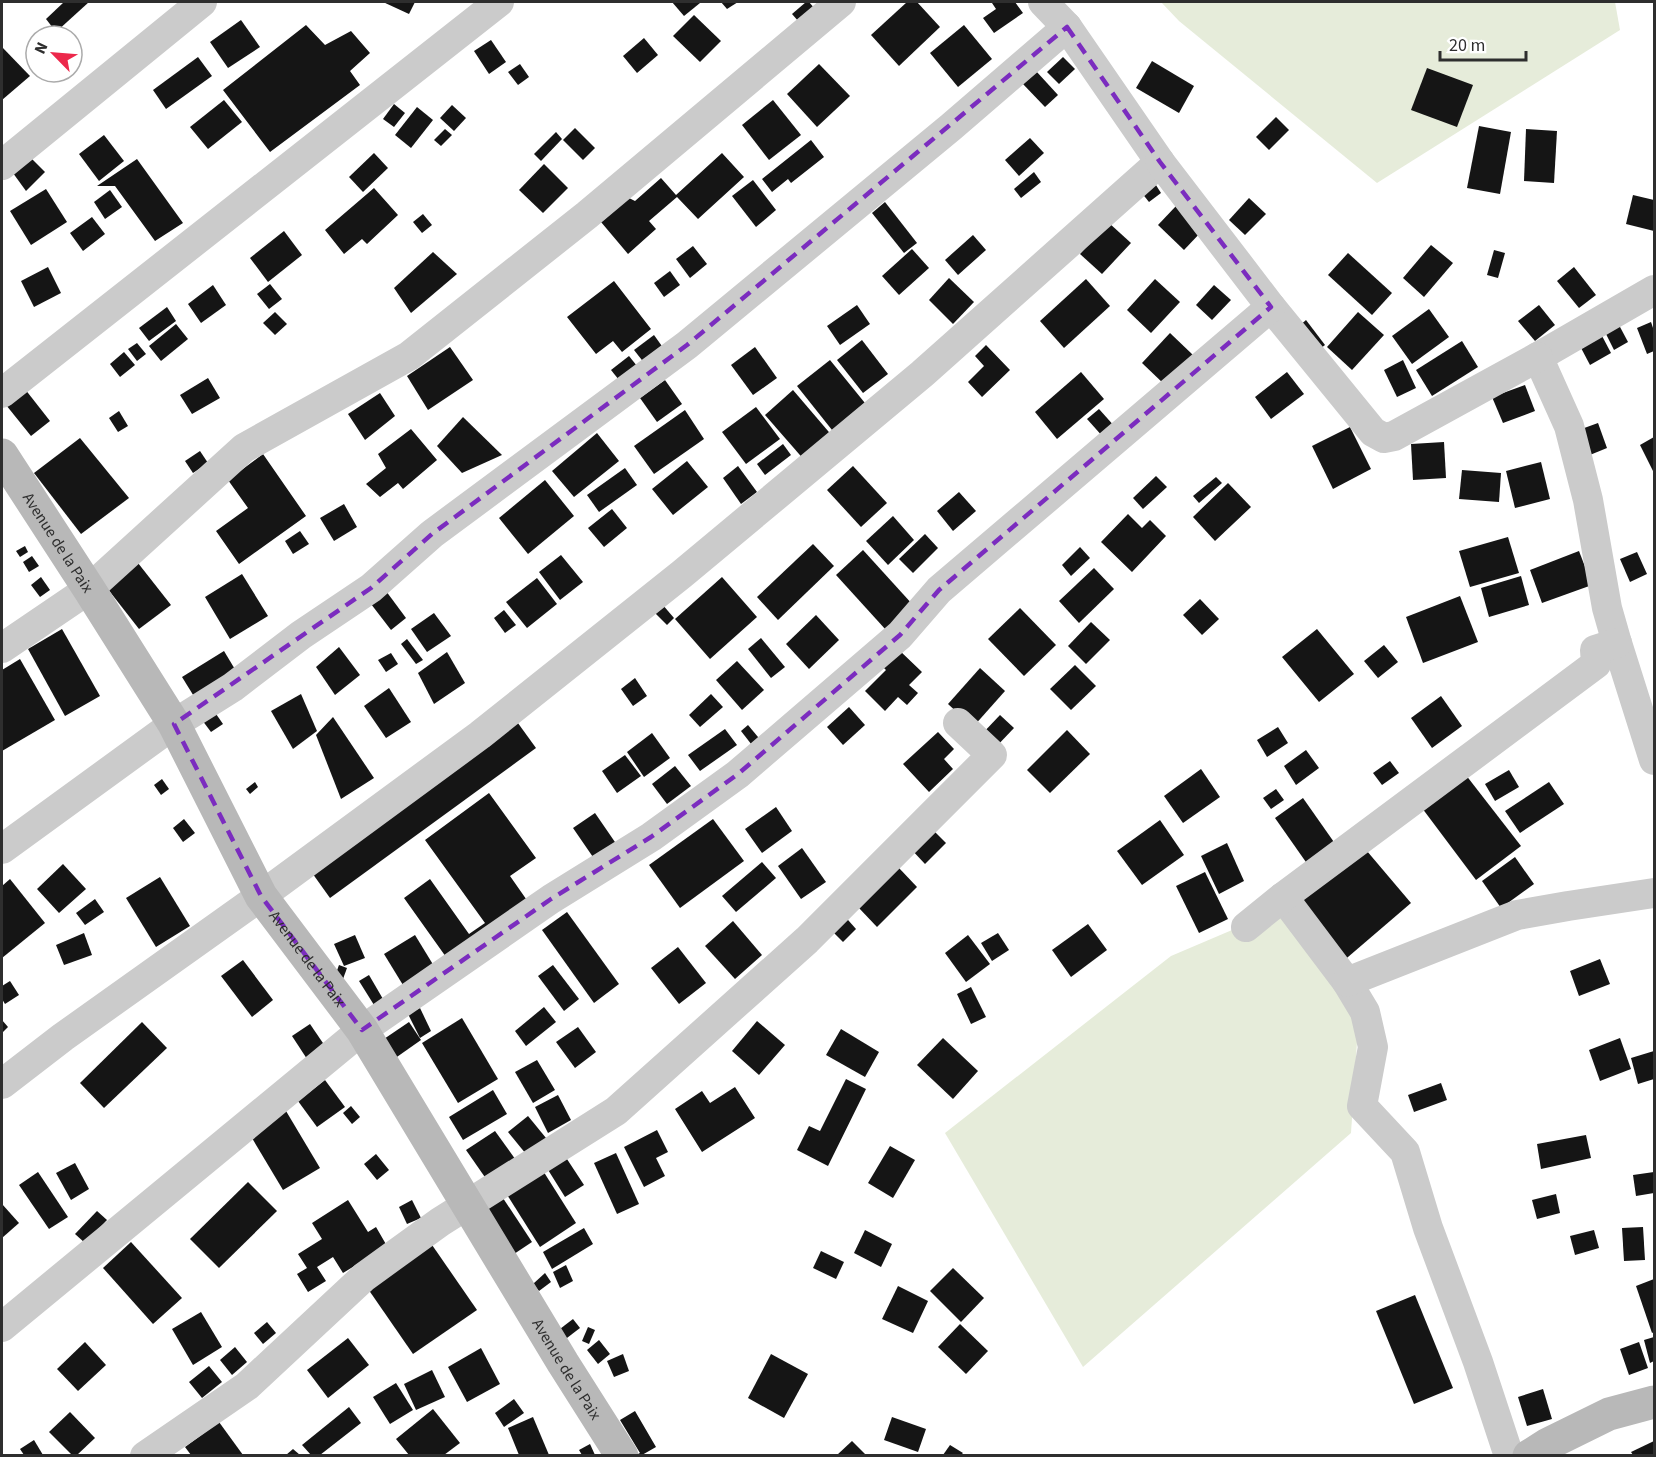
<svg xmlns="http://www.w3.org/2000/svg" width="1656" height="1457" font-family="'Source Sans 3',sans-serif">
<rect width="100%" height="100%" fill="#fff"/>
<g fill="#e6ecda">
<polygon points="1161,2 1615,2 1620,30 1377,183 1179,21"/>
<polygon points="1286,907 1359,1012 1351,1133 1083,1367 945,1133 1171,956"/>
</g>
<g fill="#151515">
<polygon points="64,2 89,2 56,32 46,19"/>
<polygon points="383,2 415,2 409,14"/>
<polygon points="672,2 699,2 700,3 684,16"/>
<polygon points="721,2 738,2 727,9"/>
<polygon points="806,2 809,2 815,9 799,22 792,14"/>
<polygon points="907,2 917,2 940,27 899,66 871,35"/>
<polygon points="994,2 1015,2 1023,13 994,33 983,18 996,9 992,3"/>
<polygon points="694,15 721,41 700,62 673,36"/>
<polygon points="241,20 260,47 228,68 210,42"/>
<polygon points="306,25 325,45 351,31 370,53 350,71 360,85 270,152 223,90"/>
<polygon points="964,25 992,59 958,87 930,53"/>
<polygon points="644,38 658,55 637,73 623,56"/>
<polygon points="491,40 506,62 489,74 474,51"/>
<polygon points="2,47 30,76 2,100"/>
<polygon points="198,57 212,76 166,109 153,90"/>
<polygon points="1063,57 1075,69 1059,84 1047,72"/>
<polygon points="1152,61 1194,86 1179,113 1136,88"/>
<polygon points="520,64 529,77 518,85 508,72"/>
<polygon points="819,64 850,96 817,127 787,94"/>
<polygon points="1427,68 1473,85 1457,127 1411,110"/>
<polygon points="1036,71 1058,95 1045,107 1022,83"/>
<polygon points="224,100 242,122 208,149 190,127"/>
<polygon points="773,100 801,135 769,160 742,125"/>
<polygon points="394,104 405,113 394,127 383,119"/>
<polygon points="452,105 466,118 454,131 440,118"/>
<polygon points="417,107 433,120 411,148 395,135"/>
<polygon points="1276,117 1289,130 1269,150 1256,137"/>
<polygon points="1479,126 1511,132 1500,194 1467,188"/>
<polygon points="575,128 595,148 583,160 563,140"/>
<polygon points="445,129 452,135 441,146 434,140"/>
<polygon points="1526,129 1557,131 1554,183 1524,181"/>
<polygon points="556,132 562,139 541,161 534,154"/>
<polygon points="104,135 124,161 99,181 79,154"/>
<polygon points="1030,138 1044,153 1019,176 1005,160"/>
<polygon points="811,140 824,157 791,183 788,179 772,192 762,179"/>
<polygon points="374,153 388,168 363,192 349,177"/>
<polygon points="722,153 744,177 698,219 677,197 649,221 656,229 628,254 601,222 629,198 635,201 661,178 676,195"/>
<polygon points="27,154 45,172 26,191 5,162"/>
<polygon points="137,159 183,223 155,241 115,186 97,186"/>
<polygon points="544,164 568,188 543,213 519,190"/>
<polygon points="1034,172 1041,182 1021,198 1014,189"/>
<polygon points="753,180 776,210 756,227 732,196"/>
<polygon points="1154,182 1161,193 1149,202 1141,192"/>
<polygon points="374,188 398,215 367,244 362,239 344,254 325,230"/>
<polygon points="46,189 67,222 31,245 10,211"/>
<polygon points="110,190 122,207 105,219 94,202"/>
<polygon points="1633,195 1654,200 1654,231 1626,224"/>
<polygon points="1249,198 1266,214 1245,235 1229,220"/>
<polygon points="885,202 917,243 904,253 872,213"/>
<polygon points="1176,206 1202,231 1184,250 1158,225"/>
<polygon points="423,214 432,225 422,233 413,222"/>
<polygon points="92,217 105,234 83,251 70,233"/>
<polygon points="1109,223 1131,243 1102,274 1080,254"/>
<polygon points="284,231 302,255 268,282 250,258"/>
<polygon points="973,235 986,250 958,275 945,260"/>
<polygon points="1431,245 1453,263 1424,297 1403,278"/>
<polygon points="693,246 707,264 690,278 676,259"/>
<polygon points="912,249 929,268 899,295 882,276"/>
<polygon points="1494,250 1505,253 1498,278 1487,275"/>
<polygon points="433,252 457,274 411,313 394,288"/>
<polygon points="1348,253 1392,293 1372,315 1328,275"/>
<polygon points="48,267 61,293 34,307 21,281"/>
<polygon points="1574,267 1596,295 1579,308 1557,281"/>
<polygon points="670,271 680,285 664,297 654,283"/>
<polygon points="949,278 974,302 953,324 929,300"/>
<polygon points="1086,279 1110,306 1064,348 1040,321"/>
<polygon points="1155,279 1180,302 1151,333 1127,310"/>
<polygon points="614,281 651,329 622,352 613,341 596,354 567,317"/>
<polygon points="270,284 282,299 269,309 257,294"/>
<polygon points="213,285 226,305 201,323 188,304"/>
<polygon points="1214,285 1231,300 1212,320 1196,305"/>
<polygon points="857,305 870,324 840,345 827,326"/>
<polygon points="1539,305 1555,325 1535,341 1518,321"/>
<polygon points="167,307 176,321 149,341 139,328"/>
<polygon points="1429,309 1449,337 1412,364 1392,336"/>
<polygon points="275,312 287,324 275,335 263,323"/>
<polygon points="1358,312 1384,335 1352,370 1327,347"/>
<polygon points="1306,320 1325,345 1317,351 1298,327"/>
<polygon points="1651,322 1654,331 1654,351 1647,354 1637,328"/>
<polygon points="176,324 188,339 161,361 149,346"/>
<polygon points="1619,325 1628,342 1614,350 1605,332"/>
<polygon points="1170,333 1193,355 1165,385 1142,363"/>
<polygon points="1601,334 1611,353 1590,365 1580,346"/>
<polygon points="654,335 664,349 645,364 634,350"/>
<polygon points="862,340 888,374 863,393 837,360"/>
<polygon points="1462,341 1478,367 1432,396 1416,370"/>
<polygon points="137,343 146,354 137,361 128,349"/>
<polygon points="986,345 1010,370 982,397 968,382 984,366 975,356"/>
<polygon points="450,347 473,380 428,410 407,376"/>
<polygon points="755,347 777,378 753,395 731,365"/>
<polygon points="124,352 135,365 120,377 110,364"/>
<polygon points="629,356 637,366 619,380 611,370"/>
<polygon points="830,360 869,408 836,435 797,386"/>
<polygon points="1403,360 1416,388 1397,397 1384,370"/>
<polygon points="1081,372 1104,399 1057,439 1035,412"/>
<polygon points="1287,372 1304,394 1271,419 1255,397"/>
<polygon points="208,378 220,398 192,414 180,395"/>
<polygon points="665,380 682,404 657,422 640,398"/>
<polygon points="21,384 50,421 31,436 2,400"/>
<polygon points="1525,385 1535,411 1503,423 1492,397"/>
<polygon points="793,390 834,438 806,462 765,415"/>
<polygon points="380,393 395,416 365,440 348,414"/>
<polygon points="756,407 780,439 746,464 722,432"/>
<polygon points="1099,409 1116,428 1104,438 1087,419"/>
<polygon points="685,410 704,439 654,474 634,446"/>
<polygon points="119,411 128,426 118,432 109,418"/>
<polygon points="463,417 502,455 462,473 437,446"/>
<polygon points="1598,423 1607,448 1585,457 1576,431"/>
<polygon points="1350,427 1371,469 1333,489 1312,446"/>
<polygon points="411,429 437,460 403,489 398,483 380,497 366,484 386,468 378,454"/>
<polygon points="597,433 619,461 574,497 552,471"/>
<polygon points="1654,437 1654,473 1640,445"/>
<polygon points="80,438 129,498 81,534 34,473"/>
<polygon points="1444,442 1446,478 1413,480 1411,444"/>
<polygon points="783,444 791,455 765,475 757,464"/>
<polygon points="200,451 208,463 193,473 185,461"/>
<polygon points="263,454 306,516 239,564 216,531 248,508 228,480"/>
<polygon points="687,461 708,487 673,515 652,489"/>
<polygon points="1541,462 1550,499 1515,508 1506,471"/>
<polygon points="738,466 757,492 741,504 723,478"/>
<polygon points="853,466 887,503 861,527 827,490"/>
<polygon points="625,468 637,485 599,512 587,495"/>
<polygon points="1462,470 1501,473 1499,502 1459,499"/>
<polygon points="1156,476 1167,487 1143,509 1133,498"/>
<polygon points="1216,477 1222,483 1199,503 1193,496"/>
<polygon points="545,480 574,516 528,554 499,518"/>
<polygon points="1228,483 1251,507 1215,541 1193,517"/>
<polygon points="959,492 976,511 953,531 937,511"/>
<polygon points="344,504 357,527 334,541 320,518"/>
<polygon points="612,509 627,528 604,547 588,528"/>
<polygon points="1128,514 1142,528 1150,520 1166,536 1132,572 1101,542"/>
<polygon points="893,516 914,540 888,565 866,541"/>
<polygon points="300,531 309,544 293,554 285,541"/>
<polygon points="925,534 938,548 913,573 899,559"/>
<polygon points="1508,537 1519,573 1470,587 1459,551"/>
<polygon points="813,544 834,566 778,620 757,597"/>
<polygon points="25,546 28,552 20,557 16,551"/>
<polygon points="1080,547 1090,558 1071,576 1062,565"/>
<polygon points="863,550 913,605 886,630 836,575"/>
<polygon points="1579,551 1592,585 1542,603 1530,570"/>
<polygon points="1637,552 1647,574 1630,582 1620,559"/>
<polygon points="561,555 583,582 560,600 539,572"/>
<polygon points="32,556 39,566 29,572 23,562"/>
<polygon points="138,563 171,605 139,629 107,588"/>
<polygon points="1094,568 1114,589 1079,623 1059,601"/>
<polygon points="242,574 268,616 230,639 205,597"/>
<polygon points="1521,576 1529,605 1489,617 1481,588"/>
<polygon points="41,577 50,590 40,597 31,585"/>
<polygon points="722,577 757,617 710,659 675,619"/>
<polygon points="537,578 557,604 527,628 506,602"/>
<polygon points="386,591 406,618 391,630 371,604"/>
<polygon points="1460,596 1478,642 1423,663 1406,617"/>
<polygon points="1200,599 1219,619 1202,635 1183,615"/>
<polygon points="662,604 674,618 667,625 654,612"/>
<polygon points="1020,608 1056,645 1024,676 988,639"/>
<polygon points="504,610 516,625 505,633 494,618"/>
<polygon points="434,613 451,636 427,652 411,629"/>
<polygon points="816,615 839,640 809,669 786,644"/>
<polygon points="1091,622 1110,640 1086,664 1068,646"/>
<polygon points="62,629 100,696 65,716 28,649"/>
<polygon points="1317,629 1354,674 1319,702 1282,657"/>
<polygon points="761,638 785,667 771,678 748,649"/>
<polygon points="407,639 423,660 416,664 401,644"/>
<polygon points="1384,645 1398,662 1378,678 1364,661"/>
<polygon points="339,647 360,675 335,695 316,667"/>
<polygon points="899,650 922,672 909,685 918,693 907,705 898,697 885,711 865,691 886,670 883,667"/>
<polygon points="224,651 236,671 195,698 182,677"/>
<polygon points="447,652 465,683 434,704 418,673"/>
<polygon points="391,653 398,664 386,672 378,660"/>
<polygon points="20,659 55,720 2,751 2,670"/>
<polygon points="737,661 764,690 742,710 716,680"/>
<polygon points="1075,665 1096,686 1071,710 1050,689"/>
<polygon points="980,668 1005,691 973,727 948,704"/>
<polygon points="635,678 647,696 633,706 621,689"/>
<polygon points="389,688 411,722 386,738 364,706"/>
<polygon points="301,694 317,731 293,749 271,711"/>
<polygon points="711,694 723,707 700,727 689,715"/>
<polygon points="1441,696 1462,726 1432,748 1411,718"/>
<polygon points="849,707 865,725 843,745 827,727"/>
<polygon points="214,711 223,724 211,732 202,720"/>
<polygon points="1000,715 1014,728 994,749 981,735"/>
<polygon points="333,717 374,778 341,799 316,735"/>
<polygon points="515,719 536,748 330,898 310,870"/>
<polygon points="748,725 763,743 755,749 741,731"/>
<polygon points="1278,727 1288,743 1267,757 1257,740"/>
<polygon points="725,729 737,745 700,771 688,755"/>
<polygon points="1067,730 1090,754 1050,793 1027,770"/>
<polygon points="938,732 954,749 944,759 953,769 929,792 903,764"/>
<polygon points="652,733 670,758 644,777 627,752"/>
<polygon points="1306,750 1319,768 1296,785 1284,766"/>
<polygon points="625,755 641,776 617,793 602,771"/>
<polygon points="1390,761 1399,773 1382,785 1373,773"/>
<polygon points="675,766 691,786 667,804 652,784"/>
<polygon points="1201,769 1220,797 1183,823 1164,796"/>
<polygon points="1462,770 1521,846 1476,880 1419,804"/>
<polygon points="1509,770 1519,787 1495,801 1485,784"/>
<polygon points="162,779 169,789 161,795 154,785"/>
<polygon points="255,782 258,787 250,794 246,789"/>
<polygon points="1549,782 1564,804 1520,833 1505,811"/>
<polygon points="1276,789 1284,800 1271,809 1263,798"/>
<polygon points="489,793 536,858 510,876 531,906 451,964 404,898 430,879 469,934 485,923 425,840"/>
<polygon points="1303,798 1336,845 1308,865 1275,818"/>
<polygon points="776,807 792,831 762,853 745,829"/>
<polygon points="595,813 617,845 595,860 573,828"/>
<polygon points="184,819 195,833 183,842 173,828"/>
<polygon points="713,819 744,861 680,908 649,865"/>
<polygon points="1160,820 1184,855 1142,885 1117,851"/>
<polygon points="931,828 946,843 925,864 910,848"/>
<polygon points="1227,843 1244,881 1219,894 1201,856"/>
<polygon points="1361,844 1411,903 1341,963 1291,903"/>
<polygon points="802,848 826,882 801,899 778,866"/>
<polygon points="1515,857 1534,884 1501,908 1482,881"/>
<polygon points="762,862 776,878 736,912 722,896"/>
<polygon points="63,864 86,889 59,913 37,889"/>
<polygon points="899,868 917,887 877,927 858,907"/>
<polygon points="1205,872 1228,919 1199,933 1176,886"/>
<polygon points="160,877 190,926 156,947 126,898"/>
<polygon points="10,879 45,923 2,958 2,886"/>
<polygon points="95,899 104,912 85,925 76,913"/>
<polygon points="567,912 619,984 594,1003 542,930"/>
<polygon points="841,912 856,929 843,942 827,926"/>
<polygon points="733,921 762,955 735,979 705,946"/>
<polygon points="1088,924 1107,950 1071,977 1052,950"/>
<polygon points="84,933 92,955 64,965 56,945"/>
<polygon points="998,933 1009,950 992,961 981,943"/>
<polygon points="355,935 365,958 344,966 334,944"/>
<polygon points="415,935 437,971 406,990 384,954"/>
<polygon points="968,935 990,964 966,982 945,953"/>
<polygon points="678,947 706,983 679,1004 651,968"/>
<polygon points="1600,959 1610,984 1579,996 1570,971"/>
<polygon points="243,960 273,1000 252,1017 221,976"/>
<polygon points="339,965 347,968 343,979 335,976"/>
<polygon points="553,965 579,999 564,1011 538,976"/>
<polygon points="369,975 383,999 374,1005 359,981"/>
<polygon points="10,981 19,995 5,1004 2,999 2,986"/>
<polygon points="971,987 986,1017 971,1024 957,994"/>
<polygon points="544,1007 556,1022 526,1046 515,1031"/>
<polygon points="420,1008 431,1031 420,1038 408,1014"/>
<polygon points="462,1018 498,1079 458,1103 422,1043"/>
<polygon points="2,1020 8,1027 2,1033"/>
<polygon points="757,1021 785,1045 759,1075 732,1051"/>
<polygon points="142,1022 167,1048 104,1108 80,1083"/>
<polygon points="409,1022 421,1040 394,1059 381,1041"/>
<polygon points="310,1024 327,1049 309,1062 292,1036"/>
<polygon points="578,1027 596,1052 575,1068 556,1042"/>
<polygon points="841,1029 879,1052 865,1077 826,1055"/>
<polygon points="943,1038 978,1071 953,1099 917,1065"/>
<polygon points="1620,1038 1631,1069 1600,1081 1589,1050"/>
<polygon points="1654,1051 1654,1079 1638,1084 1631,1058"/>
<polygon points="537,1060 555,1090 533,1103 515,1072"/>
<polygon points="846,1079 866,1089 828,1166 797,1150 809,1126 820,1131"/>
<polygon points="325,1080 345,1107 317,1127 298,1101"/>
<polygon points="1441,1083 1447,1100 1414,1112 1408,1095"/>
<polygon points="735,1087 755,1118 702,1152 675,1109 702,1091 710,1103"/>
<polygon points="493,1090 507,1114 463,1140 449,1117"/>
<polygon points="558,1095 571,1120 548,1133 535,1107"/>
<polygon points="351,1106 360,1117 352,1124 343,1113"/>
<polygon points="286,1111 320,1168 283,1190 249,1133"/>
<polygon points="528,1116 546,1138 526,1154 508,1132"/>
<polygon points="657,1130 668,1152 656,1158 665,1176 644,1187 624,1147"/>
<polygon points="495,1131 518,1163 489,1183 466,1150"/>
<polygon points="1586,1135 1591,1158 1541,1169 1537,1144"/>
<polygon points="890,1146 915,1160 893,1198 868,1183"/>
<polygon points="563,1153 584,1185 565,1197 545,1165"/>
<polygon points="616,1153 639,1204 617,1214 594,1163"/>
<polygon points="376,1154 389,1170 377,1180 364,1164"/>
<polygon points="75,1163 89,1189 71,1200 56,1173"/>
<polygon points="540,1166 576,1223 540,1247 504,1190"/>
<polygon points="38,1172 68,1217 49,1229 19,1185"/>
<polygon points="1654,1172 1654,1193 1636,1196 1633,1175"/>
<polygon points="248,1182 277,1211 219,1268 190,1239"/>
<polygon points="1556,1194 1560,1213 1537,1219 1532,1200"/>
<polygon points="501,1195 532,1242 514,1254 483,1207"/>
<polygon points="348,1200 368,1232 376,1227 387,1246 343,1273 333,1257 317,1267 326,1281 308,1292 297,1274 307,1268 298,1254 322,1239 312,1223"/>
<polygon points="412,1200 421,1218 407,1224 399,1207"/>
<polygon points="2,1204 19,1223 2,1238"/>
<polygon points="97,1211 107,1220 85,1243 75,1234"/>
<polygon points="1643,1227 1645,1260 1624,1261 1622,1228"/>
<polygon points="584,1228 593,1244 552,1269 543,1252"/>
<polygon points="865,1230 892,1244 881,1267 854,1253"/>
<polygon points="1594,1230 1599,1248 1575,1255 1570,1236"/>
<polygon points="131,1242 182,1298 153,1324 103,1268"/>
<polygon points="430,1242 477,1310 413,1354 366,1286"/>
<polygon points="821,1251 844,1262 836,1279 813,1268"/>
<polygon points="566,1265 573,1281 560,1288 553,1272"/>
<polygon points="953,1268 984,1298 961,1322 930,1291"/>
<polygon points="545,1273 551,1282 539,1291 533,1284"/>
<polygon points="1654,1279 1654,1332 1652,1333 1636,1286"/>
<polygon points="898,1286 928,1301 913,1333 882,1319"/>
<polygon points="1415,1295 1453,1388 1414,1404 1376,1311"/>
<polygon points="201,1312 222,1347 193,1365 172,1329"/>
<polygon points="573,1319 580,1328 563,1341 556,1332"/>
<polygon points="267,1322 276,1333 263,1344 254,1333"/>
<polygon points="960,1324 988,1351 966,1374 938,1347"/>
<polygon points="588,1327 595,1330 589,1344 582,1341"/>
<polygon points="1654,1337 1654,1361 1650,1363 1644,1340"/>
<polygon points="348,1338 369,1365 328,1398 307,1370"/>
<polygon points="599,1340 610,1354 598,1364 587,1350"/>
<polygon points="85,1342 106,1365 78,1391 57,1369"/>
<polygon points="1639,1342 1648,1368 1629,1375 1620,1349"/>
<polygon points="235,1347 247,1362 232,1375 220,1360"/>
<polygon points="481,1348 500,1384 467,1402 448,1367"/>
<polygon points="623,1354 629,1371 614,1377 607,1361"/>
<polygon points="771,1354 808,1374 784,1418 748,1398"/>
<polygon points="209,1366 222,1382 202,1398 189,1382"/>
<polygon points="432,1370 445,1397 416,1410 404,1384"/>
<polygon points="396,1383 413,1410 390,1424 373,1397"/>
<polygon points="1543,1389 1552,1419 1527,1426 1518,1397"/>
<polygon points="514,1399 524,1413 504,1427 495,1413"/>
<polygon points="349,1407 361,1423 320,1455 311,1455 302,1445"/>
<polygon points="433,1409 460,1443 444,1455 409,1455 396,1439"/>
<polygon points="635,1411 656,1447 642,1455 636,1455 640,1453 620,1420"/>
<polygon points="70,1412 95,1438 77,1455 72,1455 49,1432"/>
<polygon points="533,1417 549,1455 519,1455 508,1428"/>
<polygon points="892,1417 926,1429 918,1452 884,1440"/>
<polygon points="219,1422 243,1455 191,1455 185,1447"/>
<polygon points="34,1440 43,1455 24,1455 20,1449"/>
<polygon points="852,1441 866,1455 837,1455"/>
<polygon points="1654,1441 1654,1455 1633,1455 1631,1452"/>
<polygon points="590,1444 595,1455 582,1455 579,1450"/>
<polygon points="950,1445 963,1453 961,1455 943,1455"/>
<polygon points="293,1449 300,1455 286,1455"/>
</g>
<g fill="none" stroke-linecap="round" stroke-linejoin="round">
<g stroke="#cbcbcb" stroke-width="30">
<polyline points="2,165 202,2"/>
<polyline points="1654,290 1538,357 1569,426 1588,500 1607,608 1617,643 1654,760"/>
<polyline points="1271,307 1373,432 1384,438 1394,436 1538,357"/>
<polyline points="2,393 499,2"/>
<polyline points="2,648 89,589 244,448 409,356 587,215 841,2"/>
<polyline points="2,849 174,724 233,687 301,635 371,588 432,534 687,345 951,127 1067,27"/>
<polyline points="1283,897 1347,982 1365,1012 1373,1047 1362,1106 1405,1152 1428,1228 1478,1362 1509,1456"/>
<polyline points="1246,927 1283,897 1596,664 1595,650 1617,643"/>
<polyline points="1347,982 1517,915 1568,906 1654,893"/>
<polyline points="2,1084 63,1037 261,896 480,735 682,574 922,374 1160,162 1067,27 1043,2"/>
<polyline points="2,1327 362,1030 551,899 651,837 738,774 900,635 939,590 1271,307 1160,162"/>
<polyline points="145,1456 247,1386 364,1277 440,1222 616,1111 807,940 992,755 958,723"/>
</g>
<g stroke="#b8b8b8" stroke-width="33">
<path id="s1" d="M2,455L89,589L174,724L261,896L362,1030L563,1363L622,1456"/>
<polyline points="1529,1456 1548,1444 1609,1414 1654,1402"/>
</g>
</g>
<path fill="none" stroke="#7b2cbf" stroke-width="4.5" stroke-dasharray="12 8" stroke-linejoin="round" d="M1067,27L1160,162L1271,307L939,590L900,635L738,774L651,837L551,899L362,1030L261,896L174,724L371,588L432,534L687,345Z"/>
<g text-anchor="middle" stroke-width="6" stroke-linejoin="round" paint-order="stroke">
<g font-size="16" fill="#2e2e2e" stroke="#fff">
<text dy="6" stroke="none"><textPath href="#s1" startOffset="104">Avenue de la Paix</textPath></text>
<text dy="6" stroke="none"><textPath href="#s1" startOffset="590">Avenue de la Paix</textPath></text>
<text dy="6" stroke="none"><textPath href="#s1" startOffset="1076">Avenue de la Paix</textPath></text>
</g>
</g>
<rect width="1656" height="1457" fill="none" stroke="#2e2e2e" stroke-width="6"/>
<g transform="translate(54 54) rotate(295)"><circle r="28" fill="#ffffff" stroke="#ababab" stroke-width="1.5"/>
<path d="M0-4.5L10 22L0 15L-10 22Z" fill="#ec284b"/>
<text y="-9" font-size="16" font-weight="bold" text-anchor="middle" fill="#2e2e2e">N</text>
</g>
<path d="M1440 51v9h86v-9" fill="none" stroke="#2e2e2e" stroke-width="3"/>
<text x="1449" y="51" font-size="18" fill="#2e2e2e" stroke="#ffffff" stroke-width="4.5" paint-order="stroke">20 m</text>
</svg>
